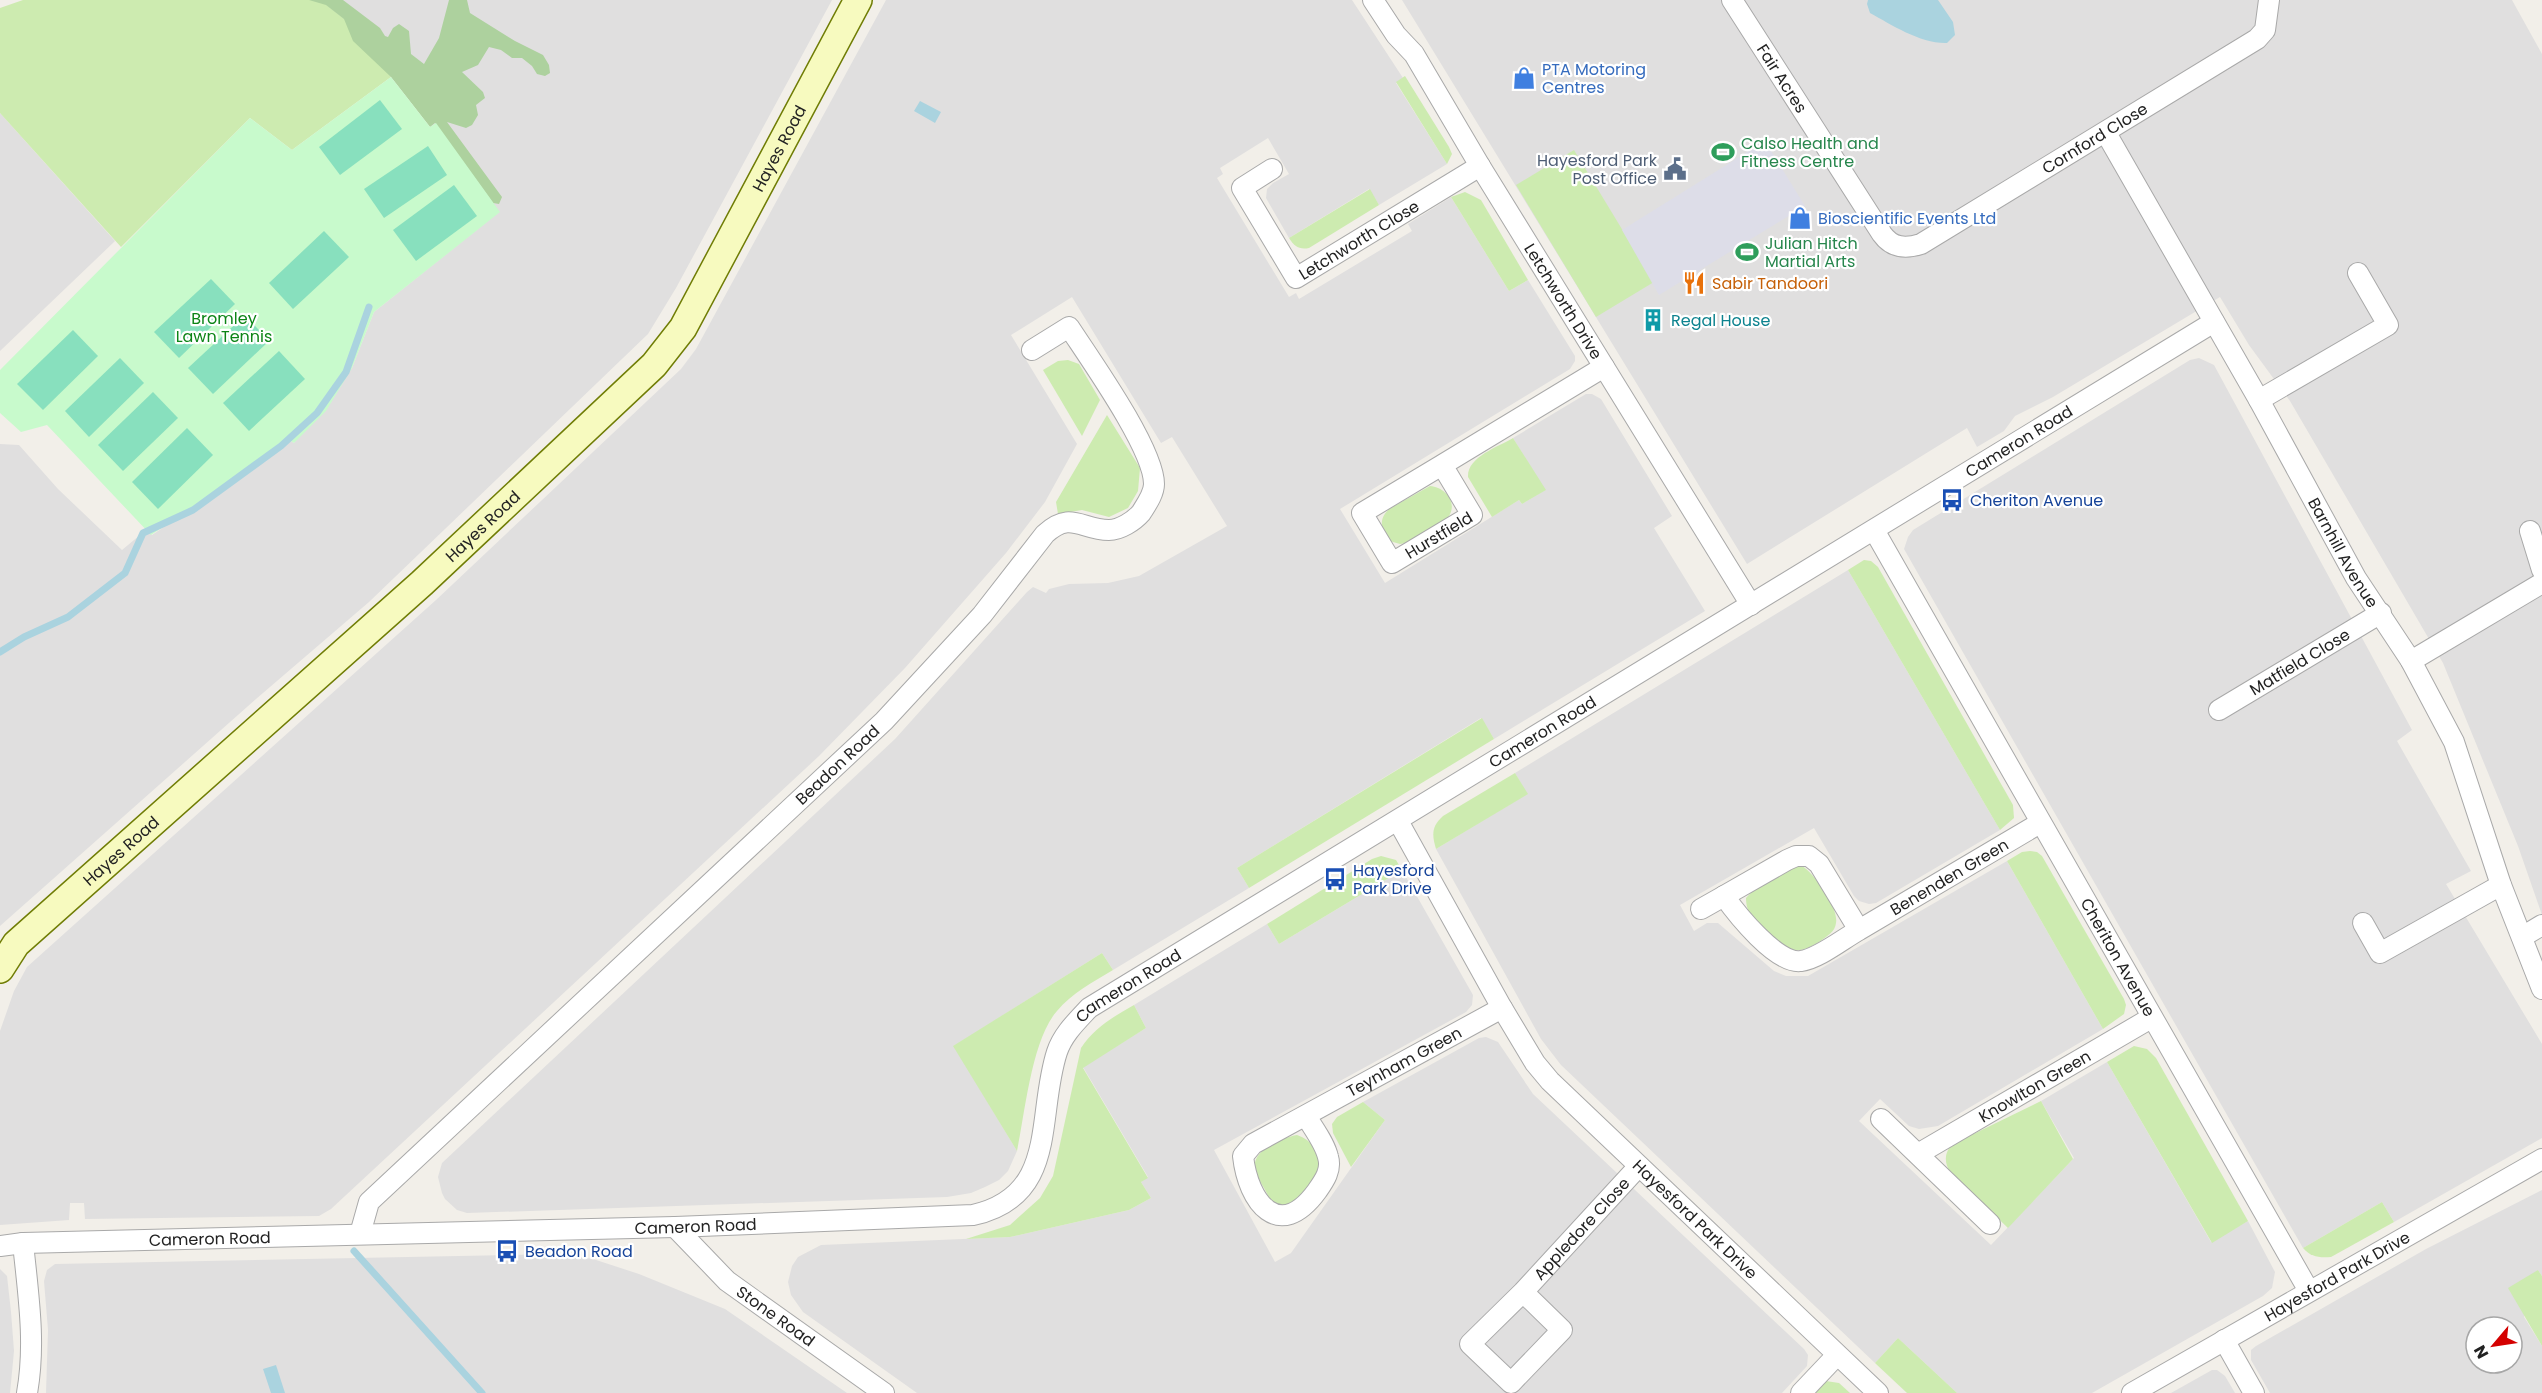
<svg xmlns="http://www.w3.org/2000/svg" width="2542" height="1393" font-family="Poppins,sans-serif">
<rect width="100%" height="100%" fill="#f2efe9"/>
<g fill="#e0dfdf" fill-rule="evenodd">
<polygon points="320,0 832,0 676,288 648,334 369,602 256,699 0,926 0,444 19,445 58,489 122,550 146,530 152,535 291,441 294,443 352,368 374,312 499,212 391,77"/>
<polygon points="886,0 1352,0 1403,78 1396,83 1447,164 1379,205 1369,189 1289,238 1266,198 1267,189 1273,183 1289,174 1268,138 1220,168 1223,174 1217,178 1289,297 1296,293 1299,299 1412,231 1408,224 1451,197 1509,291 1528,280 1575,356 1575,361 1570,369 1340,509 1385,583 1519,500 1522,504 1545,490 1513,438 1586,394 1592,394 1601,399 1672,516 1654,528 1705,611 1494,739 1481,718 1237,868 1249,888 1113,970 1102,953 954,1046 1017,1151 1008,1171 999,1180 985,1187 971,1193 947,1197 467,1213 457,1210 445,1199 442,1193 438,1177 442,1163 895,739 1027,592 1033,587 1046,593 1049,589 1069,584 1108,583 1139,576 1227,526 1172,437 1161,443 1072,297 1011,335 1077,444 1045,502 1006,553 905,668 819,756 331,1209 319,1216 85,1219 84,1203 70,1203 69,1220 0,1225 0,1031 14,991 27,967 436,600 681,369 696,349"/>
<polygon points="1402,0 2512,0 2542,54 2542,915 2518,846 2443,663 2290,401 2249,345 2220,297 2053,397 2015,416 2004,431 1977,447 1967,428 1747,564"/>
<polygon points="0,113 115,241 0,351"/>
<polygon points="2199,358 2214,365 2412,730 2397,741 2471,871 2446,884 2542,1044 2542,1138 2394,1222 2382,1202 2303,1248 1904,549 1908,537 1913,530 2190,360"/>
<polygon points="1848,570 2000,830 1876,903 1869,904 1859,901 1854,896 1814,828 1680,905 1694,931 1707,923 1718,923 1774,971 1786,976 1808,976 2007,861 2103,1029 1938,1126 1919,1129 1909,1126 1880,1099 1859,1121 1991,1245 2074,1158 2041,1101 2107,1062 2211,1242 2248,1221 2275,1272 2272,1288 2263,1296 2092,1393 1957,1393 1898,1338 1875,1363 1561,1065 1541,1039 1436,849 1527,794 1515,773"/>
<polygon points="1402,870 1473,995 1472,1005 1466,1012 1214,1150 1275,1262 1291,1253 1385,1120 1363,1102 1479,1038 1486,1037 1498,1042 1533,1094 1804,1349 1808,1355 1807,1366 1782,1393 917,1393 803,1312 791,1295 788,1282 792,1266 798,1257 821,1245 1010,1237 1129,1210 1151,1198 1141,1182 1148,1177 1083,1067 1146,1028 1134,1005 1267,924 1279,944"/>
<path d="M2542,1190V1276L2538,1270L2524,1317L2542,1346V1393H2270L2251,1360V1350L2256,1346L2426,1249ZM2476,1327H2512V1363H2476Z"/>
<polygon points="559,1254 593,1259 639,1274 725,1309 847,1393 46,1393 48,1330 44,1281 47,1270 55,1264"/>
<polygon points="0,1269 7,1276 11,1312 14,1351 10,1393 0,1393"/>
<polygon points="2212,1370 2217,1370 2225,1376 2235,1393 2171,1393"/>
</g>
<g fill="#cdebb0">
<polygon points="23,0 320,0 364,34 391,77 292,150 250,118 121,247 0,113 0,8"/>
<polygon points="1405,76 1449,147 1452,154 1447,164 1396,82"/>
<polygon points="1574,150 1654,282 1596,317 1516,185"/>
<path d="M1370,189L1379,205L1309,248C1299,250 1294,246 1289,238Z"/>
<polygon points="1465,192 1481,200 1528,280 1509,291 1451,197"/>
<polygon points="1068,360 1079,364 1100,400 1082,436 1043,370 1058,361"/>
<polygon points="1107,415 1140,468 1138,491 1128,508 1109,517 1082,510 1058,514 1056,502"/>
<path d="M1513,438L1546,490L1522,504L1519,500L1492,517L1468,477C1467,457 1498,447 1513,438Z"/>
<path d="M1430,486C1444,487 1458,501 1449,516C1445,523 1408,544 1400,544C1395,543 1391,541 1386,539C1381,526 1379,519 1389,509Z"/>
<polygon points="1864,560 1871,561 1878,567 2013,805 2014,818 2000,830 1848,570"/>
<polygon points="1482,718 1494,739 1249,888 1237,868"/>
<path d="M1515,773L1528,794L1436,849C1432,835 1431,827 1443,816Z"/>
<polygon points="2030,851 2037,852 2042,856 2124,999 2126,1005 2124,1014 2103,1029 2007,861 2022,852"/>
<polygon points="1381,856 1396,860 1402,870 1279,944 1267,924 1372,859"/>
<path d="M1802,866C1814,873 1839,908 1836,923C1835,932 1828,935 1822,940C1794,958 1790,950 1767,931C1755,921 1746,914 1746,898C1760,883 1782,869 1802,866Z"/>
<path d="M1102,953L1113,970C1093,982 1072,993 1057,1011C1032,1039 1025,1112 1017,1151L953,1046Z"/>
<path d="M1134,1005L1146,1028L1083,1068L1148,1178L1141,1182L1151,1198L1129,1210L1010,1237L966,1239L1010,1225L1040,1198L1053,1176L1081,1048C1095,1027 1113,1017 1134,1005Z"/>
<polygon points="2134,1046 2147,1049 2156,1058 2248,1221 2212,1243 2107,1062"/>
<path d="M2041,1101L2073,1159L2008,1228L1950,1172C1944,1162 1944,1152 1953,1144Z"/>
<polygon points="1363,1102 1385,1120 1351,1167 1333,1133 1332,1124 1337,1117"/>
<path d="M1297,1135C1349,1154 1293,1225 1271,1200C1268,1197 1266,1191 1264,1188C1261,1183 1257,1176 1255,1171C1250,1150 1281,1138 1297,1135Z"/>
<path d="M2382,1202L2394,1222L2331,1257C2319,1258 2311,1257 2303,1248Z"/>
<polygon points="2538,1270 2542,1276 2542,1346 2508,1288"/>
<polygon points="1898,1338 1957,1393 1907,1393 1875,1363"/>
<polygon points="1826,1381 1839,1383 1850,1393 1814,1393"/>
</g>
<polygon fill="#add19e" points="309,0 343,0 380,28 385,36 388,37 393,28 399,24 409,31 411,54 424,64 439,38 449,0 467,0 470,13 515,41 543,55 549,65 550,73 545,76 537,74 532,66 522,58 512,58 501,50 489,47 478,65 462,72 483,92 485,98 476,105 478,115 472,125 466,128 447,122 502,197 499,204 493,203 435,123 430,127 391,77 353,41 344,19 326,5"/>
<polygon fill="#c8facc" points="391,77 430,127 436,123 500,212 374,312 352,368 326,411 294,443 291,441 151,535 47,425 21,432 0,413 0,370 250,118 292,150"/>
<g fill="#88e0be">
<polygon points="380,100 402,129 340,175 319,147"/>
<polygon points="428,146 447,175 384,218 364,189"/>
<polygon points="454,185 477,216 416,261 393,230"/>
<polygon points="324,231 349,257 293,309 269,283"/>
<polygon points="211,279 235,304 179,358 154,332"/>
<polygon points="245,315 269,341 213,394 188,368"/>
<polygon points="73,330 98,356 43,410 17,384"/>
<polygon points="279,351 305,379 249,431 223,403"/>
<polygon points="120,358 144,383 89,437 65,411"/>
<polygon points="153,392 178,418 123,471 98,445"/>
<polygon points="187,428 213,455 158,509 132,482"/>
</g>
<polygon fill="#dddde8" points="1765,141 1805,206 1659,295 1622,230"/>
<g fill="#aad3df">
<path d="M1868,0H1938L1953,22L1955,35L1947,43C1921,44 1892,25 1870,13L1867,4Z"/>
<polygon points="920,101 941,112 935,123 914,111"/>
<polygon points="276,1365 285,1393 271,1393 263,1369"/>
</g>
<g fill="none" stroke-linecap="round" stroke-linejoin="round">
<g stroke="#aad3df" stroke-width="7">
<polyline points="0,652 24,637 68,617 125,573 143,533 193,510 281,446 317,413 346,372 369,307"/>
<polyline points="354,1251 482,1393"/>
</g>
<g stroke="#a9a9a9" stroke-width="22">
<g id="street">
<path id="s1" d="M1373,0L1396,35L1414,54L1480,166L1751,605"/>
<path id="s2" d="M1732,0L1882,234C1892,248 1905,249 1921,244L2257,39L2265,30L2269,0"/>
<path id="s3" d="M2106,133L2259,400L2356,578L2411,661L2454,742L2501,885L2542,989"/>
<path id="s4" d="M1272,169L1242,188L1296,278L1480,166"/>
<polyline points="2259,400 2388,325 2358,273"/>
<path id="s5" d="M1442,465L1362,513L1392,563L1472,515L1442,465L1604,367"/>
<path id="s6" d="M1874,530L2309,1291"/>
<polyline points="2530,531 2542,570"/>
<polyline points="2411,661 2542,583"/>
<path id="s7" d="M2219,710L2381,613"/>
<path id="s8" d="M1398,821L1502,1008L1535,1063L1550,1081L1878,1393"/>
<polyline points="1701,909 1724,896"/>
<polyline points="2363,923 2380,953 2501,885"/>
<path id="s9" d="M1859,930C1843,939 1818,959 1801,961C1777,965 1736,913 1724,896L1787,860L1796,856H1809L1819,864L1859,930L2040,823"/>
<polyline points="2522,937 2542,925"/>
<path id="s10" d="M1306,1116C1313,1128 1325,1143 1328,1157C1332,1170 1324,1181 1317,1191C1279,1243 1248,1202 1243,1156L1253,1144L1502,1008"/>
<polyline points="1881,1119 1990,1224"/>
<path id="s11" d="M1918,1154L2151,1018"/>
<path id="s12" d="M675,1227L727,1281L884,1393"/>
<path id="s13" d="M360,1234L369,1202L884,721L982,615L1045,534C1071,510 1081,530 1109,530C1120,530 1134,521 1141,513C1146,505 1154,494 1154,484C1154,449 1090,359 1069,327L1032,350"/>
<path d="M23,1243C28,1293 36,1343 27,1393"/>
<path id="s14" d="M0,1246L23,1243L675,1227L973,1215C1059,1196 1036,1116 1057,1052C1063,1034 1077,1021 1089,1008L2214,322"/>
<path id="s15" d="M1523,1292L1562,1330L1511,1383L1470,1344L1523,1292L1639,1166"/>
<polyline points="2224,1340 2254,1393"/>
<polyline points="1801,1393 1837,1355"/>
<path id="s16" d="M2132,1393L2542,1159"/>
</g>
</g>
<g stroke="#707d05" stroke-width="30">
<g id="secondary">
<path id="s17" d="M0,969L16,944L422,583L654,365L683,328L858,0"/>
</g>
</g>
<use href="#street" stroke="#fff" stroke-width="20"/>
<use href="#secondary" stroke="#f7fabf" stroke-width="27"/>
</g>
<defs>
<g id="shop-bare" transform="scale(1.8)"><path d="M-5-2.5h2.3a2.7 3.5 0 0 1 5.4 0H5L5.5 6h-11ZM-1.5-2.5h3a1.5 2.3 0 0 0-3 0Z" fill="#3f7fe0" stroke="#fff" stroke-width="2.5" paint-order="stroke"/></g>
<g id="stadium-bare" transform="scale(1.8)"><path d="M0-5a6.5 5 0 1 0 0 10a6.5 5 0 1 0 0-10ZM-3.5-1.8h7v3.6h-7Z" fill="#2e9e5b" stroke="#fff" stroke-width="2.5" paint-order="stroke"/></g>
<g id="civic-bare" transform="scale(1.8)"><path d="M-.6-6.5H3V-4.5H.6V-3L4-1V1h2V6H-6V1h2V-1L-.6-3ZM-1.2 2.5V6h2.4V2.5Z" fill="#5c6f8a" stroke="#fff" stroke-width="2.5" paint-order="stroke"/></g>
<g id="restaurant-bare" transform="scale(1.8)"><path d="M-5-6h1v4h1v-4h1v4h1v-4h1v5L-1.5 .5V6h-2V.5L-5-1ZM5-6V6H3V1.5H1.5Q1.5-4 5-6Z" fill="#e8710a" stroke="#fff" stroke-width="2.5" paint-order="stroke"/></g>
<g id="building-bare" transform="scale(1.8)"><path d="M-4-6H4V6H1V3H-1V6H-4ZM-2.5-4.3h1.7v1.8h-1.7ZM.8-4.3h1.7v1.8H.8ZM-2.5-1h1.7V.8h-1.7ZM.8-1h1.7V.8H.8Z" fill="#0f9aa8" stroke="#fff" stroke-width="2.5" paint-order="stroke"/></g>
<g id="bus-bare" transform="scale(1.8)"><path d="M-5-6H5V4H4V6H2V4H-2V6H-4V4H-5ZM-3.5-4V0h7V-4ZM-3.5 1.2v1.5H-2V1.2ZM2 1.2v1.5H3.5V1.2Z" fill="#1a4fb4" stroke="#fff" stroke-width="2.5" paint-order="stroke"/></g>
</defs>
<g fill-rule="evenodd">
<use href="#shop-bare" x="1524" y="78"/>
<use href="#stadium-bare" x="1723" y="152"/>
<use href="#civic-bare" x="1675" y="169"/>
<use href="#shop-bare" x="1800" y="218"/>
<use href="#stadium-bare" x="1747" y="252"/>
<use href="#restaurant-bare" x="1694" y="283"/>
<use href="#building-bare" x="1653" y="320"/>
<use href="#bus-bare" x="1952" y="500"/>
<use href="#bus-bare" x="1335" y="879"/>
<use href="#bus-bare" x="507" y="1251"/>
</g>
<g text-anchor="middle" stroke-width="4.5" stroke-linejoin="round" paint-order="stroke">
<g font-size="16" fill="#366cbe" stroke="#fff" text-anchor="start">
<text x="1542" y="75">PTA Motoring<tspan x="1542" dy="18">Centres</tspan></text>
<text x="1818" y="224">Bioscientific Events Ltd</text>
</g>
<g font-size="16" fill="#222" stroke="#fff">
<text dy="6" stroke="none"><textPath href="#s2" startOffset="93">Fair Acres</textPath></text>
<text dy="6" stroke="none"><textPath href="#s2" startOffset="525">Cornford Close</textPath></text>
<text dy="6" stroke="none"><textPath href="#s17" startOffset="1142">Hayes Road</textPath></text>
<text dy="6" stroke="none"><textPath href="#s4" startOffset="214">Letchworth Close</textPath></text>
<text dy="6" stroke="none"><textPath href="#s1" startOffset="357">Letchworth Drive</textPath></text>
<text dy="6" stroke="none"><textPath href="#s14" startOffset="2316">Cameron Road</textPath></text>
<text dy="6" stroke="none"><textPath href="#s17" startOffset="656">Hayes Road</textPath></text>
<text dy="6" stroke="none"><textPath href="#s5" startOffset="206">Hurstfield</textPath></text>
<text dy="6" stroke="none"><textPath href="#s3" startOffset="482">Barnhill Avenue</textPath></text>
<text dy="6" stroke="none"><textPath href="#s7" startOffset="94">Matfield Close</textPath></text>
<text dy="6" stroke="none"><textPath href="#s14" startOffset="1758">Cameron Road</textPath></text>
<text dy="6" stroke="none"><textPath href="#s13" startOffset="674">Beadon Road</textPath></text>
<text dy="6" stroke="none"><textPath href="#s17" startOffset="170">Hayes Road</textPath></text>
<text dy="6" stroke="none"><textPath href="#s9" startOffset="460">Benenden Green</textPath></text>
<text dy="6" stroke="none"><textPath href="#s6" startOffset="492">Cheriton Avenue</textPath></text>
<text dy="6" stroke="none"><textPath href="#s14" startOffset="1272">Cameron Road</textPath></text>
<text dy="6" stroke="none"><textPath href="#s10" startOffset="392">Teynham Green</textPath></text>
<text dy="6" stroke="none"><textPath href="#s11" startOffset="135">Knowlton Green</textPath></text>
<text dy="6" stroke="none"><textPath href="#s8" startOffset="502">Hayesford Park Drive</textPath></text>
<text dy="6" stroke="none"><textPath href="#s14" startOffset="696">Cameron Road</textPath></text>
<text dy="6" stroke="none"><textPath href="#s15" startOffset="345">Appledore Close</textPath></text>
<text dy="6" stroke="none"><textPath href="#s14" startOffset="210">Cameron Road</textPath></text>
<text dy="6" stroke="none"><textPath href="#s16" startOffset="236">Hayesford Park Drive</textPath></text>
<text dy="6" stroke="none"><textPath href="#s12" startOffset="135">Stone Road</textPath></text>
</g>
<g font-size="16" fill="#27864d" stroke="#fff" text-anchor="start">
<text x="1741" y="149">Calso Health and<tspan x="1741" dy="18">Fitness Centre</tspan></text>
<text x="1765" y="249">Julian Hitch<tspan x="1765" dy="18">Martial Arts</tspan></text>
</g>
<g font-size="16" fill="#4e5e75" stroke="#fff" text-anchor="end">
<text x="1657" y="166">Hayesford Park<tspan x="1657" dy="18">Post Office</tspan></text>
</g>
<g font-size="16" fill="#c56008" stroke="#fff" text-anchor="start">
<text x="1712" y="289">Sabir Tandoori</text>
</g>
<g font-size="16" fill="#0c8416" stroke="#fff">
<text x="224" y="324">Bromley<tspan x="224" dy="18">Lawn Tennis</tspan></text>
</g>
<g font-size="16" fill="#0d838f" stroke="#fff" text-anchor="start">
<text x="1671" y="326">Regal House</text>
</g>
<g font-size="16" fill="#164399" stroke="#fff" text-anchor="start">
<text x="1970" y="506">Cheriton Avenue</text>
<text x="1353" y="876">Hayesford<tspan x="1353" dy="18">Park Drive</tspan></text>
<text x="525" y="1257">Beadon Road</text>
</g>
</g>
<g transform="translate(2494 1345) rotate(241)"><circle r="28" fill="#ffffff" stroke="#a7a7a7" stroke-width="1.5"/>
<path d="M0-4.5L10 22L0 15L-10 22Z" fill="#d40000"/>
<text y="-9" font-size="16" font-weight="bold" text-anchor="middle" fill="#222222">N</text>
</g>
</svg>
